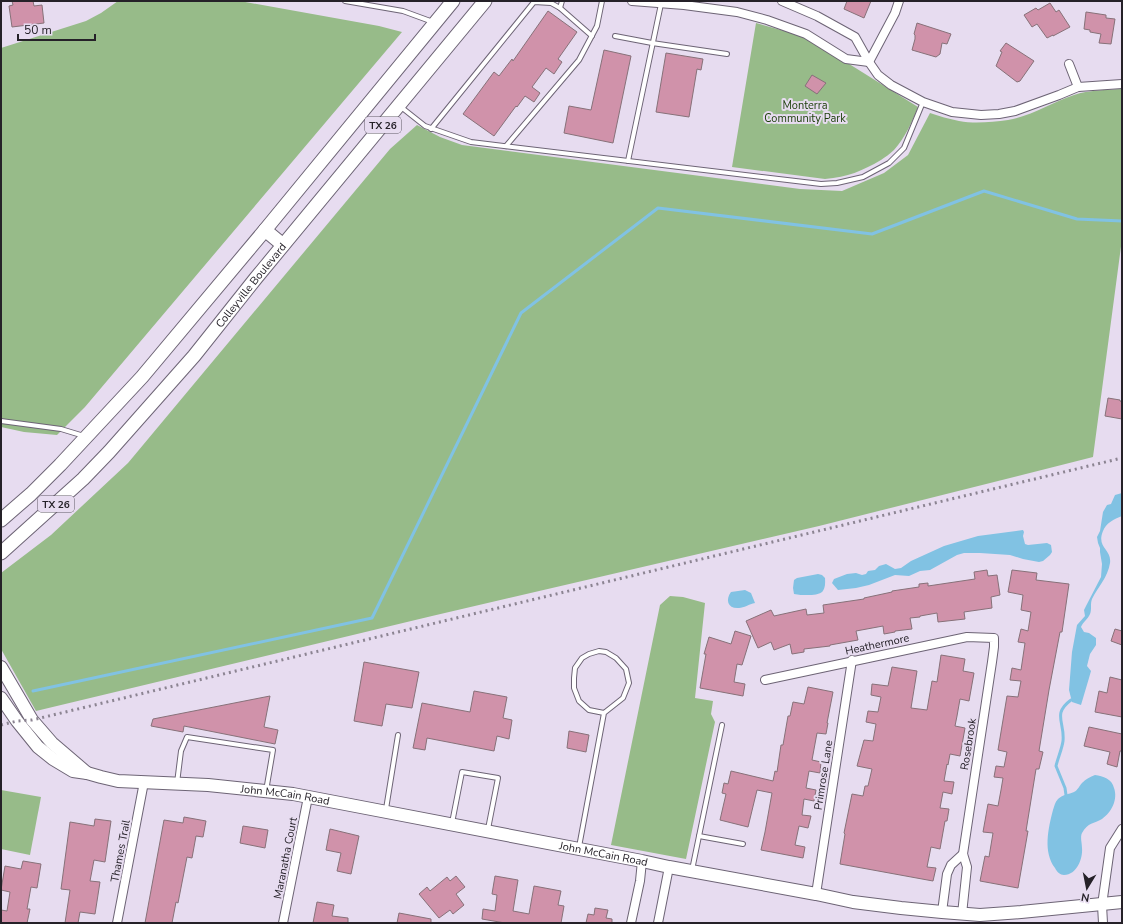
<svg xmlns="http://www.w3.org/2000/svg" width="1123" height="924" font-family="'Nunito Sans',sans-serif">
<rect width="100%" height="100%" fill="#e7dcf0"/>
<g fill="#97bb89">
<polygon points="118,1 240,1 379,26 402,32 85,407 57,435 24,432 1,427 1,48 86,21 101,13"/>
<path d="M756,23L806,37L918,107C912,122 905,138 894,150C890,154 885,157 881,160C862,171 848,177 825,179L732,167Z"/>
<path d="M1122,89V239L1093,457L819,526L432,616L36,711L1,649V573L51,535L128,463L390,149L417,125L440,137L462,145L800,189L842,191L884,173L908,155L930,113C939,116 949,119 959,121C975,124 992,122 1008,120C1031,116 1051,103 1074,95C1089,90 1106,90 1122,89Z"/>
<polygon points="670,596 683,597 705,603 695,698 713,701 711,714 715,722 686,859 611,845 660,605"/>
<polygon points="1,790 41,797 30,855 1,849"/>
</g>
<g fill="#81c2e3">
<path d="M1122,493V516C1114,519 1106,523 1103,531C1096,548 1112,549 1110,563C1108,577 1098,587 1092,599C1090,604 1092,609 1090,614C1088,619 1083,622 1081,627L1084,632L1089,633L1096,638V645L1090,654L1087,666L1091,671L1089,678L1081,705L1072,702L1069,690L1072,652L1077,625L1085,616L1084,610L1086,606L1101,577L1102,564L1100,552V548L1098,543L1097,537L1100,531L1103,512L1107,505L1111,504L1115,495Z"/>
<polygon points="1023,530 1024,532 1023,536 1025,544 1028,545 1047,543 1051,545 1052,552 1050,555 1043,561 1039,562 1023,559 1010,555 980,553 964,553 957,555 930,570 920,571 909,576 895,575 869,585 856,588 838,590 832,583 834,579 847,574 856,573 862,575 866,574 868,571 875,570 879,566 886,564 895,569 901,568 911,561 944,546 978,536"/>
<path d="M818,574L822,575L825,578C826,593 821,595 807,595C802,595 799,595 794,594L793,588L794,580L797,578Z"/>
<path d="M745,590L751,593L755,603C749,604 744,608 739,608C728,609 725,600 731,592Z"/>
<path d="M1095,775C1103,776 1112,779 1114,788C1118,799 1112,812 1102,819C1094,824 1088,822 1082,833C1080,837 1082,843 1082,848C1083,858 1077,875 1064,875C1060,875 1057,872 1055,868C1043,852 1048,829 1053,810C1054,807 1055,802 1058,799C1062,795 1069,794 1074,792C1078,790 1079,786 1082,783C1086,779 1090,777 1095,775Z"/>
</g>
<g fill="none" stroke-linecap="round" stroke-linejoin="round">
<g stroke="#81c2e3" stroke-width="3">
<polyline points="33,691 372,618 521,313 658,208 872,234 984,191 1077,219 1122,221"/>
<path d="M1066,795L1065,788L1056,766C1058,757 1062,749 1063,741C1065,722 1052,714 1071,700"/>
</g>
</g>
<g fill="#d092aa" stroke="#877179">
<polygon points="12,1 33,1 34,6 42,5 44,23 12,27 9,6 13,5"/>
<polygon points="847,1 871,1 864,18 844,9"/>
<polygon points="1050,3 1056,12 1059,10 1070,27 1053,36 1053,35 1047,38 1037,24 1032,27 1024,15 1036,8 1038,10"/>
<polygon points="548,11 577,32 558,59 562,62 554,74 546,68 532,87 540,93 534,102 525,96 517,107 516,106 494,136 463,114 494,72 499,76 512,59 513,61"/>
<polygon points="1086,12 1106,15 1106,18 1115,19 1111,44 1099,43 1101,34 1090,32 1090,30 1084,29"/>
<polygon points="917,23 951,34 947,44 942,43 940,54 936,57 912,50 915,39 915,35 914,34"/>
<polygon points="1006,43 1034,61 1020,81 1017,82 996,66 1002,52 1000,51"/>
<polygon points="604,50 631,56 613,143 564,133 569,106 591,110"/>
<polygon points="666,53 703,59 701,70 697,69 689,117 656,112"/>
<polygon points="812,75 826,83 817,94 805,86"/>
<polygon points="1108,398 1120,400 1120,401 1122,402 1122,419 1105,416"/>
<polygon points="987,570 988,576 997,575 1000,595 991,597 992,608 964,612 965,619 938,622 937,613 920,616 920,617 910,618 912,629 895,631 895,632 884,634 883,626 856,631 858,640 830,645 830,646 804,649 804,652 792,654 790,644 774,650 771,642 758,648 746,621 771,610 774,616 806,609 807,615 824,613 823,605 864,599 864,598 892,592 892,591 919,587 919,584 928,583 928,586 975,579 974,572"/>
<polygon points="1012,570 1037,573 1036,580 1069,584 1062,632 1060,632 1049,690 1039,751 1043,752 1039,769 1036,769 1026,831 1028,831 1018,888 980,881 985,856 989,857 993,833 983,832 988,804 998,806 1001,790 1003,778 994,777 996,766 1004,767 1007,752 998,750 1007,696 1018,697 1021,681 1010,680 1012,668 1021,670 1025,643 1018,642 1021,629 1028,631 1031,612 1021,610 1023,595 1008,592"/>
<polygon points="1115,629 1122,631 1122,645 1111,641"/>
<polygon points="735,631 751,636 742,665 737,664 734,682 745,684 743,696 700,688 706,654 704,654 709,637 731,644"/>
<polygon points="941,655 965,659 963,671 974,673 969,701 960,699 957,716 955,726 965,728 960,756 950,754 948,765 947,764 944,781 954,782 952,794 943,792 940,808 949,809 947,821 945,821 940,849 931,847 927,867 936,868 933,881 840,864 845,834 844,833 852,794 863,796 865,786 868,786 872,769 857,766 864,740 873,741 876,724 866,722 868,711 878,712 881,697 871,695 872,684 888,686 892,667 917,671 911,708 927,710 932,681 937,682"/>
<polygon points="364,662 419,672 412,708 386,704 382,726 354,721"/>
<polygon points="1110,677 1122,680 1122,717 1095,712 1099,691 1107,693"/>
<polygon points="808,687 833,692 827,723 828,723 826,734 817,733 812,760 821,762 820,773 809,771 806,788 816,790 814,801 804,799 802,815 811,816 808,828 799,826 795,845 805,847 803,858 761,850 765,832 772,793 757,790 748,827 720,820 726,794 722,793 724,783 728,784 731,771 773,781 775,771 777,772 781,745 783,745 788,716 790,716 793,702 804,704"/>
<polygon points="474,691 507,697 503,718 512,720 509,739 497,736 494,751 427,738 425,750 413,748 422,703 470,712"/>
<polygon points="270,696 264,727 278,730 275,744 184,726 183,732 151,726 153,719"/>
<polygon points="1089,727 1122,734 1122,751 1120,751 1117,767 1107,764 1110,752 1084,746"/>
<polygon points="569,731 589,735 586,752 567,748"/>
<polygon points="184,817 206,821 203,837 196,836 192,858 187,857 178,903 176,902 172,923 145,923 164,820 183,823"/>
<polygon points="95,819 111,821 105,862 94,860 90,881 100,882 95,914 80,912 78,923 65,923 70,890 61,889 70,822 94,826"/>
<polygon points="243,826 268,830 265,848 240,843"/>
<polygon points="330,829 359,836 351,874 337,871 341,853 326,850"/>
<polygon points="23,861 41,864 37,888 31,887 27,909 30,909 27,923 1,923 1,910 7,911 10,892 1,890 5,866 21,869"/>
<polygon points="456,876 465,887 456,894 464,905 453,914 450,910 439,918 419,894 427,887 430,891 447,877 450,881"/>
<polygon points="495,876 518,880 513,911 529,914 534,886 561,891 558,905 564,906 561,923 505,923 482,919 483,909 495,911 497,895 492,894"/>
<polygon points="317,902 334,905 332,916 348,918 348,923 313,923"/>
<polygon points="595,908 608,910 606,918 612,919 612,923 586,923 588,914 594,915"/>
<polygon points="399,913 431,919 431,923 397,923"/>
</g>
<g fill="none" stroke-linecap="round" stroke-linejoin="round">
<g stroke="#6d6475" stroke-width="6">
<g id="service">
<polyline points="345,1 403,11 433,22"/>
<polyline points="560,8 592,36"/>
<polyline points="615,36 652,43 727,54"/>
<polyline points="401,107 425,126 471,142 821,184 837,183 863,177 889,163 904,148 923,102"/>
<polyline points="431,129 534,2 551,3 560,8 562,1"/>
<polyline points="506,146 579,60 597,26 602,1"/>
<polyline points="628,161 661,4"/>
<polyline points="1,421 61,429 84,436"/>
<polyline points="177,783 181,751 187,737 273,750 266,791"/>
<polyline points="386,809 398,735"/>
<polyline points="452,823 462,772 498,778 488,829"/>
<polyline points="699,836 743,844"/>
<polyline points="579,847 604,713 623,698 629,683 626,669 616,658 606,652 599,651 589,654 582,658 575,668 574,678 574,688 579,701 589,710 604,713"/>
<polyline points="692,870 722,725"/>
</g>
</g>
<g stroke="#6d6475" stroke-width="10">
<g id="minor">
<polyline points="632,1 684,5 737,12 767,20 806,34 846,59 869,62"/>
<polyline points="782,1 817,16 855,37 869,62 878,75 891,85 923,102 952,112 981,115 999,114 1015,111 1059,95 1078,87 1122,84"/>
<polyline points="869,62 895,13 899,1"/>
<polyline points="1069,64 1078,87"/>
<polyline points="765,680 967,637 994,638 994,647 992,662 963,854 967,867 962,914"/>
<polyline points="816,894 852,660"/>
<polyline points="942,912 947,874 951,865 963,854"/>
<polyline points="117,923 144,782"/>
<polyline points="283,923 308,797"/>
<polyline points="631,923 640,881 642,861"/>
<polyline points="658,923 669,867"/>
<polyline points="1103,923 1102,905 1110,848 1122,829"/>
</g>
</g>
<g stroke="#6d6475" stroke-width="14">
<g id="secondary">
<polyline points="1,667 32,720 52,743 87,773"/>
<path id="s1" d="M1,698L17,721L38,747L53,759L73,771L87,773L101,777L118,781L208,785L293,794L642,861L669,867L816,894L853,902L901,908L942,912L980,915L1021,912L1122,902"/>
</g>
</g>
<g stroke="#6d6475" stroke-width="15">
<g id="primary">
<polyline points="265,230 283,245"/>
<polyline points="1,520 31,494 60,465 142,377 265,230 453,1"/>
<path id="s2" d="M1,553L83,479L109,452L194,356L256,278L485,1"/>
</g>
</g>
<use href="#service" stroke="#fff" stroke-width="4"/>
<use href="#minor" stroke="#fff" stroke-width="8"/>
<use href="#secondary" stroke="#fff" stroke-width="12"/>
<use href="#primary" stroke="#fff" stroke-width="13"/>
<polyline stroke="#8c8492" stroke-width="3" stroke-dasharray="2 4" stroke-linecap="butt" points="1,725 17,721 32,720 1122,458"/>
</g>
<g text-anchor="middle" stroke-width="4" stroke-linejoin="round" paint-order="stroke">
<g fill="#e7dcf0" stroke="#5f5964" stroke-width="1">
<rect x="365" y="117" width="36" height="16" rx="3"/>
<rect x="38" y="496" width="36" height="16" rx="3"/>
</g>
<g font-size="10" font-weight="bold" fill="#252128">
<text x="383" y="129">TX 26</text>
<text x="56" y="508">TX 26</text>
</g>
<g font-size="11" fill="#193d07" stroke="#e7dcf0">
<text x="805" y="109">Monterra<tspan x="805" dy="13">Community Park</tspan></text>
</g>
<g font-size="11" fill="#252128" stroke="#e7dcf0">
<text dy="4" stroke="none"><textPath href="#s2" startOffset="367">Colleyville Boulevard</textPath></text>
<text transform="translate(877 644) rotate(-12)" y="4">Heathermore</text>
<text transform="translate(968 744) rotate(-81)" y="4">Rosebrook</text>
<text transform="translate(823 775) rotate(-81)" y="4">Primrose Lane</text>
<text dy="4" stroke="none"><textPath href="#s1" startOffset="318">John McCain Road</textPath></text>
<text transform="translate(120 851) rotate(-79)" y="4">Thames Trail</text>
<text dy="4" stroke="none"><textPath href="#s1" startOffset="642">John McCain Road</textPath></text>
<text transform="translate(285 858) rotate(-79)" y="4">Maranatha Court</text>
</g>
</g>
<rect width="1123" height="924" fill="none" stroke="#252128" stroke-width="4"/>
<g transform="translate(1087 888) rotate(190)" stroke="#e7dcf0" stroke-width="3" paint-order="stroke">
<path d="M0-3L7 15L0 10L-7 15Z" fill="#252128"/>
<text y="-6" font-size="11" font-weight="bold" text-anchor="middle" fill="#252128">N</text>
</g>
<path d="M18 34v6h77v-6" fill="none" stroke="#252128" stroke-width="2"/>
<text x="24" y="34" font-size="12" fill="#252128" stroke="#e7dcf0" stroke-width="3" paint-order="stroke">50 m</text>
</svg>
